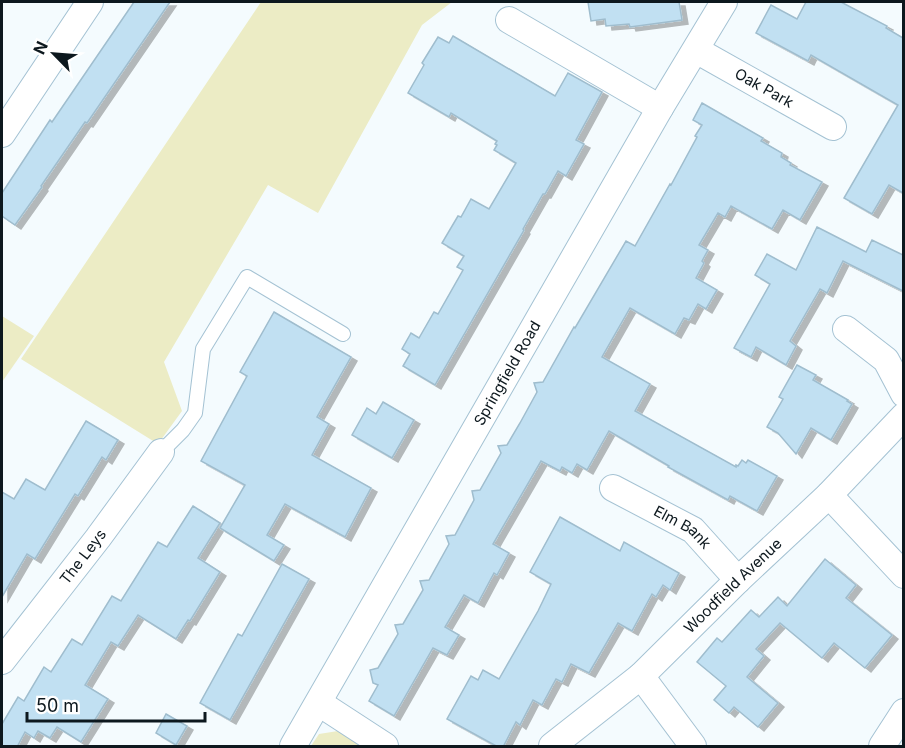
<svg xmlns="http://www.w3.org/2000/svg" width="905" height="748" font-family="Inter,sans-serif">
<defs>
<filter id="shadow"><feDropShadow dx="6" dy="4" stdDeviation="0" flood-color="#0004"/></filter>
</defs>
<rect width="100%" height="100%" fill="#f4fbfe"/>
<g fill="#ececc5">
<polygon points="261,2 452,2 422,25 318,213 268,185 164,362 182,411 158,444 21,359"/>
<polygon points="2,316 34,336 2,382"/>
<polygon points="338,731 362,746 311,746 319,734"/>
</g>
<g fill="#c1e0f2" stroke="#9fbdce" stroke-width="1.5" filter="url(#shadow)">
<polygon points="134,2 170,2 87,123 85,122 41,186 42,187 15,225 2,216 2,193 50,120 52,122"/>
<polygon points="588,2 679,2 682,20 630,27 629,24 606,26 605,19 591,21"/>
<polygon points="806,2 841,2 887,26 886,28 903,38 903,193 889,185 872,214 844,198 898,105 811,55 808,61 756,33 771,5 797,19"/>
<polygon points="453,36 555,96 568,73 602,92 576,140 584,144 566,176 558,171 545,194 543,194 523,229 524,230 435,385 403,366 410,354 402,349 411,333 419,338 434,312 438,314 463,270 457,267 464,256 442,243 458,216 461,217 471,199 489,209 516,163 494,150 497,145 495,144 497,141 451,113 449,117 408,93 424,65 422,63 438,37 449,43"/>
<polygon points="702,103 763,138 761,141 782,153 781,157 791,163 790,165 822,182 800,220 783,210 772,229 731,206 725,217 718,213 699,245 708,250 702,261 704,263 696,278 717,290 706,309 698,304 689,320 684,318 675,334 630,308 602,357 650,384 635,411 736,467 736,465 738,466 742,460 746,463 748,460 777,476 757,511 730,496 728,500 668,467 669,466 609,431 587,470 577,464 572,473 562,467 560,471 541,461 493,544 509,553 497,575 494,573 478,603 464,595 445,627 459,635 447,655 433,648 394,716 369,701 378,685 373,683 370,670 378,668 398,634 395,625 403,624 423,590 420,581 429,580 449,544 446,536 455,535 474,500 472,491 480,490 501,453 498,446 507,445 520,423 537,392 534,383 543,382 574,327 575,328 626,241 635,246 670,184 671,185 697,137 695,136 702,125 693,120"/>
<polygon points="817,227 866,252 872,240 903,255 903,291 843,261 827,293 820,289 790,341 796,346 786,365 756,347 751,357 734,348 770,284 755,275 767,254 796,270"/>
<polygon points="274,312 351,357 317,417 329,424 312,455 371,488 345,537 285,504 267,535 284,545 274,561 220,528 245,485 201,461 247,376 240,372"/>
<polygon points="797,365 816,375 813,380 848,400 847,401 852,404 831,440 811,428 796,454 778,433 767,427 783,399 779,397"/>
<polygon points="383,402 414,420 392,458 352,435 367,408 376,414"/>
<polygon points="86,421 118,440 106,460 102,457 78,496 75,494 35,559 27,554 2,597 2,492 14,499 26,479 45,490"/>
<polygon points="193,506 220,523 198,558 220,572 190,621 188,620 176,639 138,615 118,646 111,642 85,685 108,699 81,742 57,727 50,738 38,731 34,738 25,732 17,747 2,747 2,724 18,697 24,701 44,667 51,672 72,639 82,645 112,596 121,601 158,542 167,547"/>
<polygon points="560,517 620,551 624,542 679,573 670,590 663,585 656,597 652,594 632,631 618,623 589,673 571,664 562,682 556,679 542,705 533,700 520,725 516,722 503,747 498,747 447,719 471,676 478,680 483,670 499,679 538,611 551,584 530,572"/>
<polygon points="825,559 856,585 846,598 892,635 865,668 834,643 822,658 780,623 756,649 764,656 747,677 778,703 758,727 734,707 729,713 714,700 726,686 697,662 717,638 722,642 751,610 759,617 778,597 787,606"/>
<polygon points="282,564 309,579 230,720 200,703 238,634 242,636"/>
<polygon points="166,714 187,726 176,745 156,733"/>
</g>
<g fill="none" stroke-linecap="round" stroke-linejoin="round">
<g stroke="#a4c2d3" stroke-width="16">
<polyline id="service" points="161,452 183,430 195,413 203,349 247,277 343,334"/>
</g>
<g stroke="#a4c2d3" stroke-width="28">
<g id="minor">
<polyline points="509,20 660,108"/>
<path id="s1" d="M696,50L833,127"/>
<polyline points="2,134 90,2"/>
<polyline points="846,329 886,360 904,394"/>
<path id="s2" d="M613,488L693,530L738,580"/>
<polyline points="829,495 904,575"/>
<path id="s3" d="M2,661L98,538L161,452"/>
<polyline points="641,676 693,746"/>
<polyline points="319,703 385,746"/>
<path id="s4" d="M293,746L660,108L724,2"/>
<path id="s5" d="M552,746L641,676L738,580L829,495L904,416"/>
<polyline points="882,746 904,712"/>
</g>
</g>
<use href="#service" stroke="#fff" stroke-width="14"/>
<use href="#minor" stroke="#fff" stroke-width="26"/>
</g>
<g text-anchor="middle" stroke-width="6" stroke-linejoin="round" paint-order="stroke">
<g font-size="15" fill="#0d181e" stroke="#fff">
<text dy="5" stroke="none"><textPath href="#s1" startOffset="78">Oak Park</textPath></text>
<text dy="5" stroke="none"><textPath href="#s4" startOffset="430">Springfield Road</textPath></text>
<text dy="5" stroke="none"><textPath href="#s2" startOffset="80">Elm Bank</textPath></text>
<text dy="5" stroke="none"><textPath href="#s3" startOffset="132">The Leys</textPath></text>
<text dy="5" stroke="none"><textPath href="#s5" startOffset="242">Woodfield Avenue</textPath></text>
</g>
</g>
<rect width="905" height="748" fill="none" stroke="#0d181e" stroke-width="6"/>
<g transform="translate(54 54) rotate(295)" stroke="#ffffff" stroke-width="4.5" paint-order="stroke">
<path d="M0-4.5L10 22L0 15L-10 22Z" fill="#0d181e"/>
<text y="-9" font-size="16" font-weight="bold" text-anchor="middle" fill="#0d181e">N</text>
</g>
<path d="M27 712v9h178v-9" fill="none" stroke="#0d181e" stroke-width="3"/>
<text x="36" y="712" font-size="18" fill="#0d181e" stroke="#ffffff" stroke-width="4.5" paint-order="stroke">50 m</text>
</svg>
